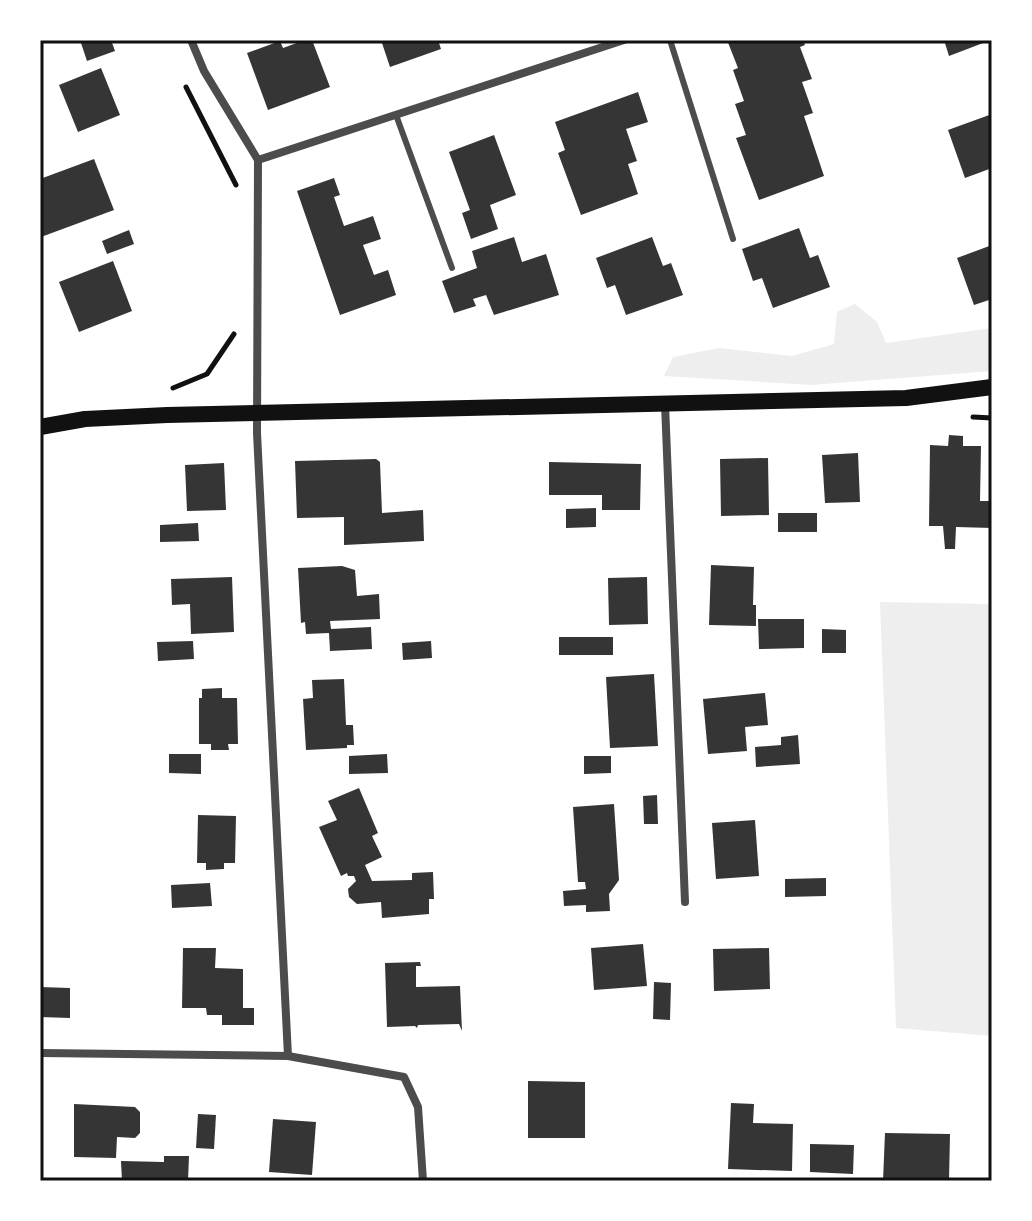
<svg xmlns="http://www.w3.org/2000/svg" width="1032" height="1221" font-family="Helvetica,sans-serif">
<rect width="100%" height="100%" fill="#fff"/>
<g fill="#eee">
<polygon points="855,304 877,322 886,343 992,328 992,371 811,385 664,376 673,357 719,348 792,356 834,344 837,312"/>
<polygon points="880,602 992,604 992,1036 896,1028"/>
</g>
<g fill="#353535">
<polygon points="80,40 111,40 115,51 87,61"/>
<polygon points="305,40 312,40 330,87 268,110 247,53 280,41 283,48"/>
<polygon points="381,40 438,40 441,49 390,67"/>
<polygon points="727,40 803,40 805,45 800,47 812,79 802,82 813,113 804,116 824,176 759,200 736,138 746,135 735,104 744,101 733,70 738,68"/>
<polygon points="944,40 991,40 949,56"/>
<polygon points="101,68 120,115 78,132 59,85"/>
<polygon points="638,92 648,122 626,129 637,161 628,164 638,194 581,215 558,153 565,150 555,122"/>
<polygon points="992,114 992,168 965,178 948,130"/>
<polygon points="494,135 516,195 490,205 498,229 471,239 462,213 470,210 449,152"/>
<polygon points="94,159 114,210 41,237 40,179"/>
<polygon points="334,178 340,195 334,197 344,226 373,216 381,239 363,245 374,275 388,270 396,295 340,315 297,191"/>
<polygon points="799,228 810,258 818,255 830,287 773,308 762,278 753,281 742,249"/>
<polygon points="129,230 134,244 107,254 102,241"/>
<polygon points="514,237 522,262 546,254 559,295 494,315 486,295 473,299 476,306 454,313 442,281 477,268 472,251"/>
<polygon points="652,237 663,266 671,263 683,295 626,315 615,285 607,288 596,258"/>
<polygon points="992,245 992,299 974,305 957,258"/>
<polygon points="113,261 132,311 79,332 59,282"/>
<polygon points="949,435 963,436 963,446 981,446 980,501 992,501 992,528 956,527 955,549 945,549 943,526 929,526 930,445 948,446"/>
<polygon points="858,453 860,502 825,503 822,455"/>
<polygon points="768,458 769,515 721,516 720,459"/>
<polygon points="376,459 380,462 382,513 423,510 424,541 344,545 344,517 297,518 295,461"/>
<polygon points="549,462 641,464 640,510 602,510 602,495 549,495"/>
<polygon points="224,463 226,510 187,511 185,465"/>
<polygon points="596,508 596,527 566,528 566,509"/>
<rect x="778" y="513" width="39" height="19"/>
<polygon points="198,523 199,541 160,542 160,525"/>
<polygon points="711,565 754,567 753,605 756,605 756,626 709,625"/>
<polygon points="342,566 355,570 357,596 379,594 380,619 330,621 331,629 371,627 372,649 330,651 329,633 306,634 305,622 301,623 298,568"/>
<polygon points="232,577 234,632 191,634 190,604 172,605 171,579"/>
<polygon points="647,577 648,624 609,625 608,578"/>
<polygon points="758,619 804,619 804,648 759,649"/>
<polygon points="822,629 846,630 846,653 822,653"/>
<rect x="559" y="637" width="54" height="18"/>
<polygon points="193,641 194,659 158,661 157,642"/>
<polygon points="431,641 432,658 403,660 402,643"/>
<polygon points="654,674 658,746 610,748 606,677"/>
<polygon points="344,679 346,725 353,725 354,745 347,745 347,748 306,750 303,699 313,698 312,680"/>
<polygon points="222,688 222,698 237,698 238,744 228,744 229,750 211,750 211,744 199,744 199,698 202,698 202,689"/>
<polygon points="765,693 768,725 745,727 747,751 708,754 703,699"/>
<polygon points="798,735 800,764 756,767 755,747 781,745 781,737"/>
<polygon points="169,754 201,754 201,774 169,773"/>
<polygon points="387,754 388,773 349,774 349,756"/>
<polygon points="584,756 611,756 611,773 584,774"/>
<polygon points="359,788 378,833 372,836 382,857 365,865 372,881 412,880 412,873 433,872 434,899 429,899 429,914 382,918 381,902 357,904 349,897 348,889 356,881 354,876 348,876 347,873 341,876 319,827 337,820 328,801"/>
<polygon points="657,795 658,824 644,824 643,796"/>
<polygon points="614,804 619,880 609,894 610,911 586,912 586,905 564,906 563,891 586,889 585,882 578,882 573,807"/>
<polygon points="198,815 236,816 235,863 224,863 224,869 206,870 206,863 197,863"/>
<polygon points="755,820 759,876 716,879 712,823"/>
<polygon points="826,878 826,896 785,897 785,879"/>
<polygon points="210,883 212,906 172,908 171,885"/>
<polygon points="643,944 647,986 594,990 591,948"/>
<polygon points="183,948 216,948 215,968 243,969 243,1008 254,1008 254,1025 222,1025 222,1015 207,1015 206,1008 182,1008"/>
<polygon points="769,948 770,989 714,991 713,949"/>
<polygon points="420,962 421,966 416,966 416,987 460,986 462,1031 459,1024 418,1025 417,1028 415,1026 387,1027 385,963"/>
<polygon points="654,982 671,983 670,1020 653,1019"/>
<polygon points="40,987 70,988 70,1018 40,1017"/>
<polygon points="528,1081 585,1082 585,1138 528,1138"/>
<polygon points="731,1103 754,1104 753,1123 793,1124 792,1171 728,1169"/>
<polygon points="74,1104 135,1107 140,1112 140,1133 135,1138 117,1137 116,1158 74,1157"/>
<polygon points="198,1114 216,1115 214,1149 196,1148"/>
<polygon points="273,1119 316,1122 312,1175 269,1172"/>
<polygon points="885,1133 950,1134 949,1181 883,1181"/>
<polygon points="810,1144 854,1145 853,1174 810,1172"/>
<polygon points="164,1156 189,1156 188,1181 122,1181 121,1161 164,1162"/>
</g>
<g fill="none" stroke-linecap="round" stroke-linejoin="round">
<g stroke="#111" stroke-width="5">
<polyline points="186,87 236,185"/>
<polyline points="173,388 207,374 234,334"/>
<polyline points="973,417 992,418"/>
</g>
<g stroke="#4c4c4c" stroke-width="6">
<polyline points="670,40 733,239"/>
<polyline points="396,115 452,268"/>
</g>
<g stroke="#4c4c4c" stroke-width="8">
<polyline points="191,40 204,71 258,160 257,433 288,1056"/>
<polyline points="258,160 624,40"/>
<polyline points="665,404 685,902"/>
<polyline points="40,1053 288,1056 404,1077 418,1107 423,1181"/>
</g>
<polyline stroke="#111" stroke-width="16" points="40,427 85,419 167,415 906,398 992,387"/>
</g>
<rect width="1032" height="1221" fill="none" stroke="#ffffff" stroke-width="84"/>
<rect x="42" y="42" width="948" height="1137" fill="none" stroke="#111" stroke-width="3"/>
</svg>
